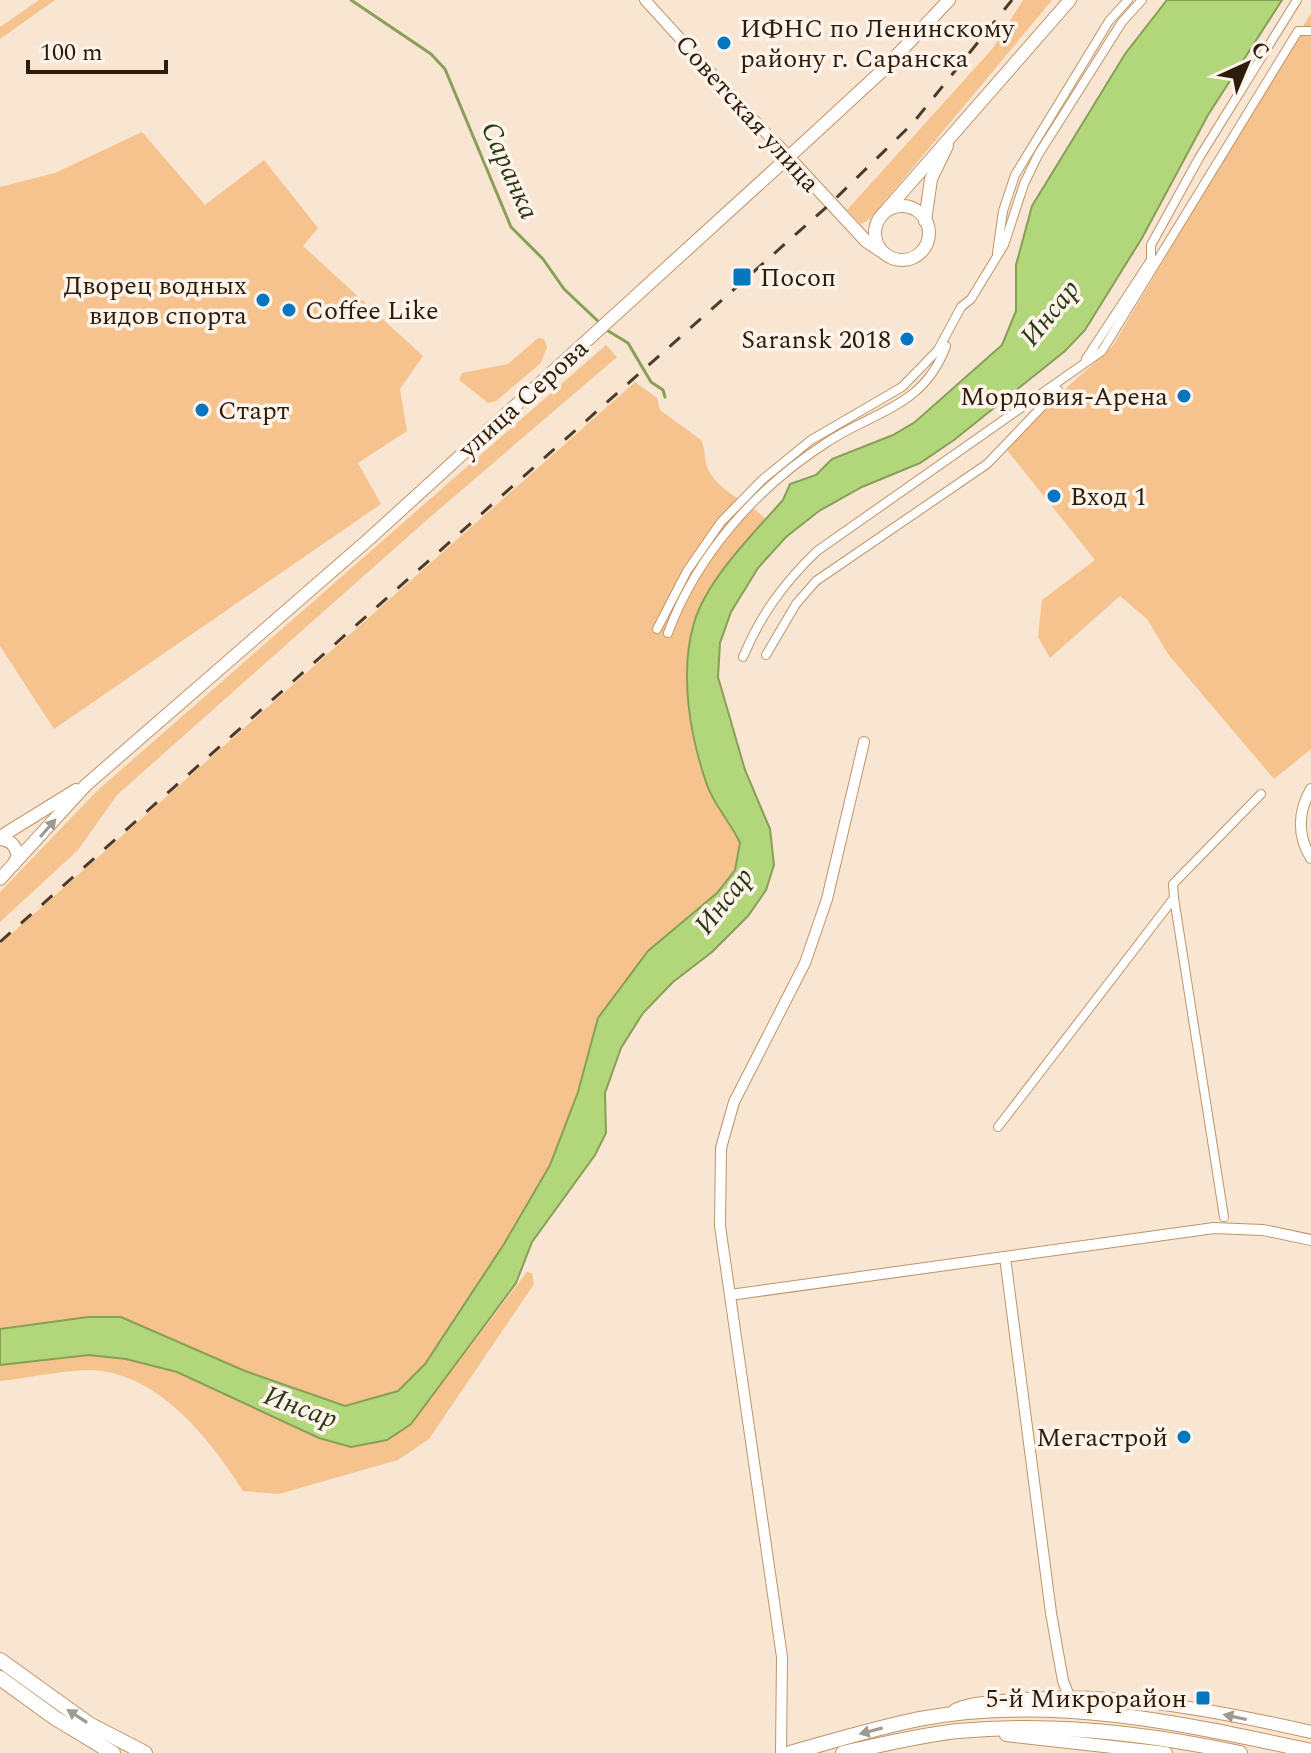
<svg xmlns="http://www.w3.org/2000/svg" width="1311" height="1753" font-family="Spectral,serif">
<rect width="100%" height="100%" fill="#f8e5d2"/>
<g fill="#f6c38e">
<polygon points="39,0 55,0 0,39 0,27"/>
<polygon points="1023,0 1052,0 870,219 861,224 847,210 993,48"/>
<polygon points="1311,13 1311,749 1274,779 1168,654 1147,619 1120,596 1050,658 1038,637 1042,600 1095,560 1003,445 1112,347"/>
<polygon points="142,132 205,205 264,160 318,228 303,246 423,356 400,389 407,431 358,463 381,504 54,729 0,646 0,187 55,173"/>
<polygon points="538,338 544,339 547,347 541,363 496,401 488,403 459,380 462,373 508,364"/>
<polygon points="606,345 617,357 429,518 117,795 78,850 0,922 0,892 97,791"/>
<path d="M635,382L657,398L660,410L701,440C706,450 704,462 709,471C722,494 747,501 765,518C740,550 710,582 695,620C679,660 689,752 709,790C718,808 731,824 740,843L735,870L717,893L648,951L598,1018L578,1092L550,1165L504,1244L425,1364L398,1391L345,1406L245,1371L121,1317H88L0,1329V944Z"/>
<path d="M527,1272L532,1273L534,1284L429,1439L398,1460L279,1494L243,1491C210,1439 157,1370 87,1370C58,1371 28,1378 0,1381V1365L89,1355L126,1359L177,1372L318,1438L352,1447L411,1424Z"/>
</g>
<path fill="#b1d77a" stroke="#899f58" stroke-width="2" d="M1167,0H1282L1208,115L1142,238L1085,330L1065,351L954,440L920,463L862,487L819,511L786,537L758,568L731,612L720,643L718,677L745,770L770,829L774,865L766,890L748,916L712,952L673,982L643,1013L621,1048L605,1093L606,1133L595,1155L532,1242L516,1283L411,1424L387,1440L351,1447L319,1438L177,1372L126,1359L89,1355L0,1365V1329L88,1317H121L245,1371L345,1406L398,1391L425,1364L504,1244L550,1165L578,1092L598,1018L648,951L717,893L735,870L740,843C731,823 714,805 707,785C690,737 679,673 694,623C707,579 754,533 783,500L790,484L816,475L832,459L893,435L915,422L1002,345L1016,311V265L1032,206L1125,54Z"/>
<g fill="none" stroke-linecap="round" stroke-linejoin="round">
<g stroke="#899f58" stroke-width="3">
<polyline points="351,0 431,54 445,69 511,227 543,259 564,289 600,323"/>
<polyline points="605,329 628,343 651,382 663,390 665,397"/>
</g>
<g stroke="#c09466" stroke-width="10">
<g id="pedestrian">
<polyline points="997,253 1003,211 1015,175 1109,21 1128,0"/>
<polyline points="1086,359 1151,260 1151,245 1199,158 1297,0"/>
<polyline points="657,629 687,571 721,522 762,480 811,440 902,387 938,350 961,307 971,299 1004,245 1024,184 1038,155 1122,22 1142,0"/>
<path d="M668,633C697,555 756,488 826,443C874,411 924,407 946,346"/>
<polyline points="766,655 796,604 816,581 987,464 1058,390"/>
<path d="M743,657C761,614 784,583 817,551L1102,351L1298,31H1311"/>
<polyline points="1174,898 1224,1217"/>
<polyline points="998,1127 1174,898 1173,884 1261,794"/>
</g>
</g>
<g stroke="#c09466" stroke-width="12">
<g id="minor">
<polyline points="645,0 776,144"/>
<path d="M1311,789C1298,811 1297,836 1311,858"/>
<polyline points="1005,1257 1051,1613 1063,1681 1069,1696"/>
<polyline points="730,1295 1214,1228 1263,1230 1311,1240"/>
<polyline points="781,1753 782,1657 720,1226 721,1148 734,1102 805,963 827,899 864,742"/>
</g>
</g>
<g stroke="#c09466" stroke-width="14">
<g id="tertiary">
<polyline points="776,144 866,241 881,251"/>
<circle cx="902" cy="233" r="27"/>
<polyline points="884,213 1070,0"/>
<polyline points="925,221 931,179 947,146"/>
<polyline points="0,837 76,790"/>
<path d="M0,839C11,840 15,845 18,856L13,865"/>
<polyline points="0,879 86,785 369,539 806,141 883,70 949,0"/>
<path d="M955,1710C969,1703 987,1703 1002,1701C1106,1689 1210,1709 1311,1732"/>
<polyline points="1006,1735 1166,1753"/>
</g>
</g>
<g stroke="#c09466" stroke-width="16">
<g id="secondary">
<polyline points="0,1660 89,1724 145,1753"/>
<polyline points="0,1678 55,1718 113,1753"/>
<path d="M790,1753C833,1741 875,1728 919,1719C1051,1694 1182,1723 1311,1751"/>
<path d="M843,1753C881,1745 919,1735 958,1731C1053,1722 1147,1733 1240,1753"/>
</g>
</g>
<use href="#pedestrian" stroke="#fff" stroke-width="8"/>
<use href="#minor" stroke="#fff" stroke-width="10"/>
<use href="#tertiary" stroke="#fff" stroke-width="12"/>
<use href="#secondary" stroke="#fff" stroke-width="14"/>
<polyline stroke="#4c3b28" stroke-width="3" stroke-dasharray="14 14" stroke-linecap="butt" points="0,942 831,203 913,123 1012,0"/>
</g>
<defs><path id="oneway-solid" d="M-6-.8H1V-3.2L6.5 0L1 3.2V.8H-6Z" transform="scale(2)"/></defs>
<g fill="#a09990">
<use href="#oneway-solid" transform="translate(48 828) rotate(-49)"/>
<use href="#oneway-solid" transform="translate(77 1716) rotate(-147)"/>
<use href="#oneway-solid" transform="translate(1235 1717) rotate(-168)"/>
<use href="#oneway-solid" transform="translate(871 1731) rotate(165)"/>
</g>
<g fill="#0576c0" stroke="#fef4eb" stroke-width="3">
<circle cx="724" cy="43" r="8"/>
<rect x="732" y="267" width="20" height="20" rx="4"/>
<circle cx="263" cy="300" r="8"/>
<circle cx="289" cy="310" r="8"/>
<circle cx="907" cy="339" r="8"/>
<circle cx="1184" cy="396" r="8"/>
<circle cx="202" cy="410" r="8"/>
<circle cx="1054" cy="496" r="8"/>
<circle cx="1184" cy="1437" r="8"/>
<rect x="1195" y="1690" width="16" height="16" rx="4"/>
</g>
<g text-anchor="middle" stroke-width="7" stroke-linejoin="round" paint-order="stroke">
<g font-size="26" fill="#2d1c09" stroke="#fef4eb" text-anchor="start">
<text x="740" y="37">ИФНС по Ленинскому<tspan x="740" dy="30">району г. Саранска</tspan></text>
<text x="760" y="286">Посоп</text>
<text x="247" y="294" text-anchor="end">Дворец водных<tspan x="247" dy="30">видов спорта</tspan></text>
<text x="305" y="319">Coffee Like</text>
<text x="891" y="348" text-anchor="end">Saransk 2018</text>
<text x="1168" y="405" text-anchor="end">Мордовия-Арена</text>
<text x="218" y="419">Старт</text>
<text x="1070" y="505">Вход 1</text>
<text x="1168" y="1446" text-anchor="end">Мегастрой</text>
<text x="1187" y="1707" text-anchor="end">5-й Микрорайон</text>
</g>
<g font-size="26" fill="#2d1c09" stroke="#fef4eb">
<text transform="translate(748 113) rotate(48)" y="9">Советская улица</text>
<text transform="translate(523 398) rotate(-42)" y="9">улица Серова</text>
</g>
<g font-size="28" font-style="italic" fill="#2b3a14" stroke="#fef4eb">
<text transform="translate(511 170) rotate(66)" y="10">Саранка</text>
<text transform="translate(1049 312) rotate(-51)" y="10">Инсар</text>
<text transform="translate(723 900) rotate(-52)" y="10">Инсар</text>
<text transform="translate(301 1406) rotate(20)" y="10">Инсар</text>
</g>
</g>
<g transform="translate(1247 64) rotate(44)" stroke="#fef4eb" stroke-width="6" paint-order="stroke">
<path d="M0-6L14 30L0 20L-14 30Z" fill="#2d1c09"/>
<text y="-12" font-size="22" font-weight="bold" text-anchor="middle" fill="#2d1c09">С</text>
</g>
<path d="M28 60v12h138v-12" fill="none" stroke="#2d1c09" stroke-width="4"/>
<text x="40" y="60" font-size="24" fill="#2d1c09" stroke="#fef4eb" stroke-width="6" paint-order="stroke">100 m</text>
</svg>
